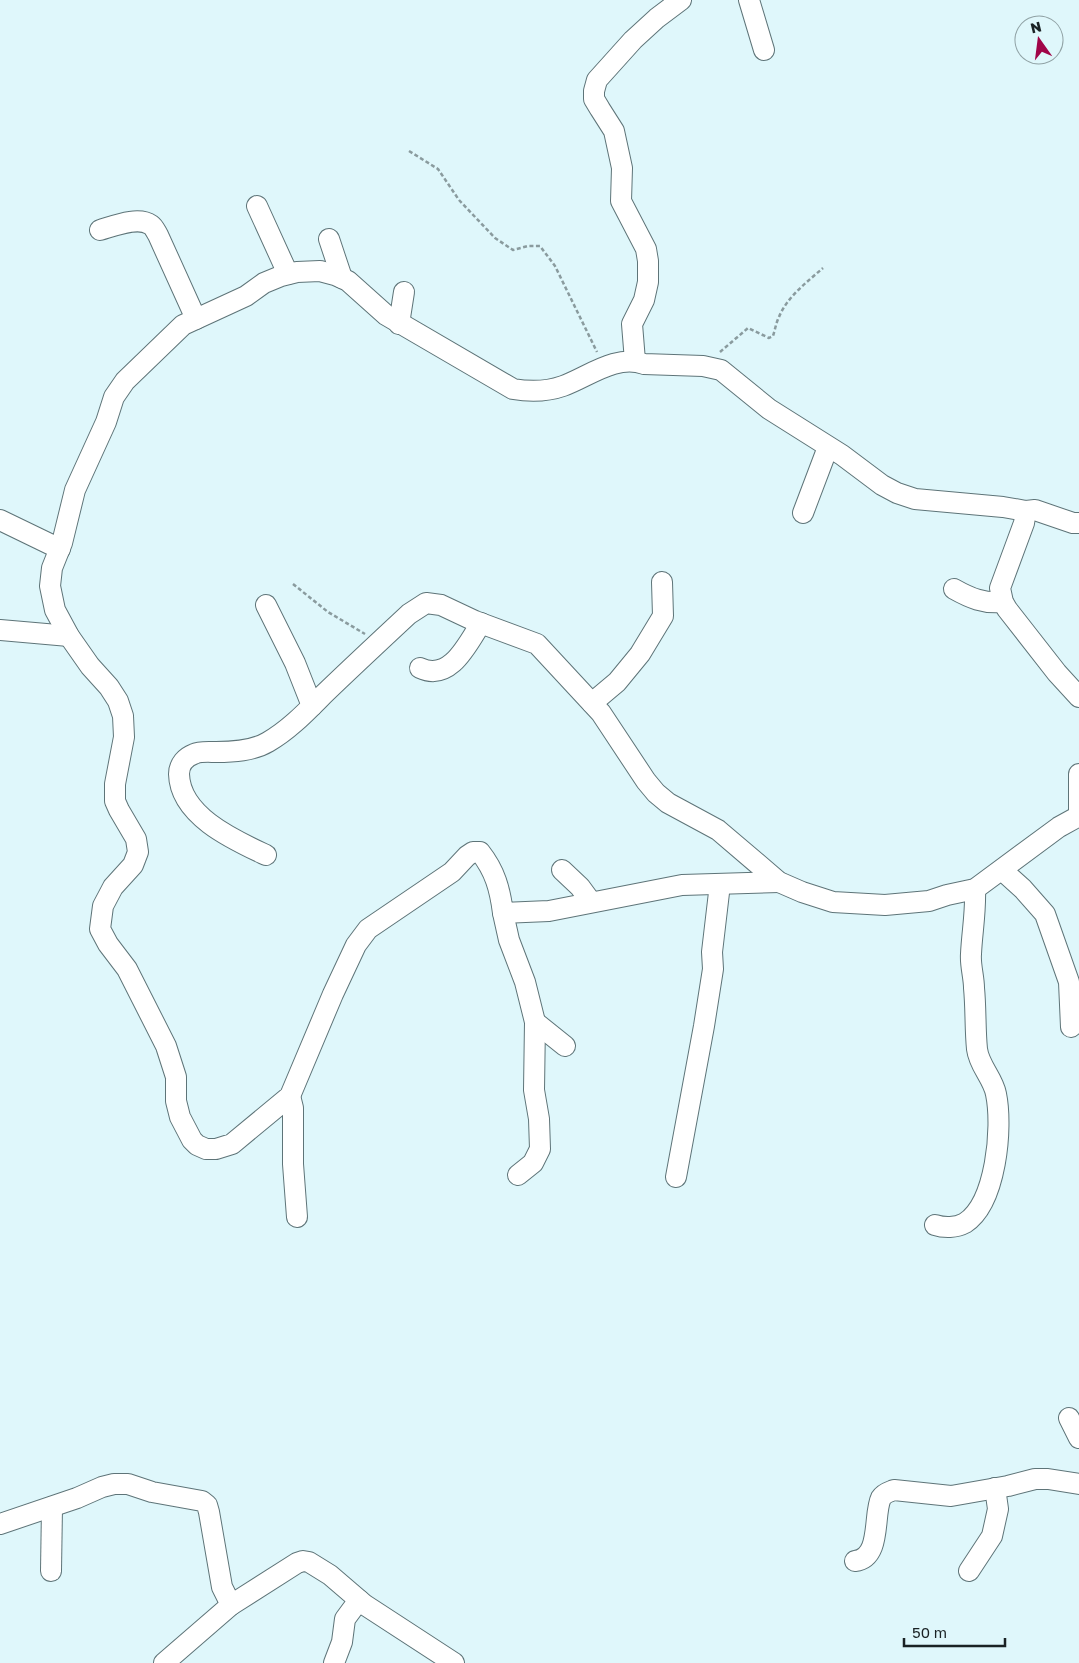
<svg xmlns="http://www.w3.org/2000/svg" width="1079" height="1663" font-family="'Golos Text',sans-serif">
<rect width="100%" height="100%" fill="#dff7fb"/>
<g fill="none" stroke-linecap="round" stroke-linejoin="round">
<g stroke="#5e7478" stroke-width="22">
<g id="minor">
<polyline points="749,0 764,50"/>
<polyline points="257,206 288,274"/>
<path d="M100,230C114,226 138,216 151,225C154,227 156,232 158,235L196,319"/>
<polyline points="329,239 342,278"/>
<polyline points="399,324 404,292"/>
<polyline points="635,361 632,324 644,300 648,282 648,261 646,249 621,201 622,168 614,131 600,109 594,99 594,91 597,80 633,40 657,18 681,0"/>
<polyline points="1026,511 1035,510 1073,523 1079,523"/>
<polyline points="803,513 828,447"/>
<polyline points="0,520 60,549"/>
<path d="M954,589C970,598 984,604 1003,602"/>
<polyline points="266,605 295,663 312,706"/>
<polyline points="0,630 69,636"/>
<path d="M420,668C450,682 467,645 481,623"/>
<polyline points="592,703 617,682 640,654 663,616 662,582"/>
<path d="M266,855C234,840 180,816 179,774C179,764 186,757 194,754C200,751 209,752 216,752C233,752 253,751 268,742C289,730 306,712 323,695C351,668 380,641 409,614L426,603L441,605L475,621L537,644L601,713L646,781L656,793L668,803L718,830L779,882L802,892L833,902L885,905L929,901L947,895L975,889L1059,827L1079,816V774"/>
<polyline points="562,870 580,887 591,902"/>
<polyline points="1002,870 1023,889 1045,914 1069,982 1071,1027"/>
<path d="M779,882L682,885L549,911L503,913C500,889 495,871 480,852H473L467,856L452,872L368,929L356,945L333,994L290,1096L232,1144L216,1149H206L197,1145L192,1140L180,1117L176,1101V1077L166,1046L127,969L108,944L100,929L103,906L113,887L133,865L138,852L136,839L119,810L115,801V784L124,737L123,716L118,701L109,687L90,666L69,636L55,610L50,586L52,568L62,543L75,490L106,422L114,397L125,381L183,325L246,296L264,283L281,276L297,272L320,271L335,275L348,281L386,315L513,389C530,392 546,392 563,386C588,377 616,354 644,364L703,366L721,370L769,409L842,455L882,485L897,493L915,499L1003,507L1026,511L1024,523L1000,588L1003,602L1007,609L1057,673L1079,697"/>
<polyline points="503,913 509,940 525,982 535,1022 534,1090 539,1119 540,1149 533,1163 518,1175"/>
<polyline points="535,1022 565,1046"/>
<polyline points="290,1096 293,1108 293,1164 297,1217"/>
<polyline points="676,1177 704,1026 713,969 712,952 720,884"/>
<path d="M935,1225C944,1228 956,1228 965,1223C996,1203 1003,1128 996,1094C993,1078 979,1066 977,1049C975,1029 976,1008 974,988C974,977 970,965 971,954C972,932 976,912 975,889"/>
<polyline points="1069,1418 1079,1438"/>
<polyline points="0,1524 77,1498 102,1487 114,1484 128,1484 152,1492 202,1501 207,1505 209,1512 222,1587 231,1605 297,1563 303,1561 309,1562 330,1575 365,1605 454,1663"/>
<path d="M855,1561C882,1558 873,1514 881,1498C884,1493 889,1492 894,1490L951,1496L1008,1486L1035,1479H1048L1079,1484"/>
<polyline points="51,1571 52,1507"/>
<polyline points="969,1571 992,1536 998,1509 995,1488"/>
<polyline points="164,1663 231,1605"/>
<polyline points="334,1663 342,1642 345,1619 359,1600"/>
</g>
</g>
<g stroke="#8a9b9e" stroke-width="2.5" stroke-dasharray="4 2.5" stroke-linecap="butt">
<polyline points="409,151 438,169 459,200 495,238 513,250 528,246 540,246 555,266 597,352"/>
<path d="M720,352L748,328L769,338L773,336C775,330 776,323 779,317C787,297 807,282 823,268"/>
<polyline points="293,584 328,612 365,634"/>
</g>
<use href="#minor" stroke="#fff" stroke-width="20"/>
</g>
<g transform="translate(1039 40) rotate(346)"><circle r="24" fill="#dff7fb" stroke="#90a2a5"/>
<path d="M0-4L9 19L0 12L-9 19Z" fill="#a00548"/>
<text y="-8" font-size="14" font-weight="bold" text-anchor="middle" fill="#1a2224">N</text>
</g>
<path d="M904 1638v8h101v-8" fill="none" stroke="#1a2224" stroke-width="2.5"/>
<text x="912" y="1638" font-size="15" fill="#1a2224" stroke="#dff7fb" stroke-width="4" paint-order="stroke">50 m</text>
</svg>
